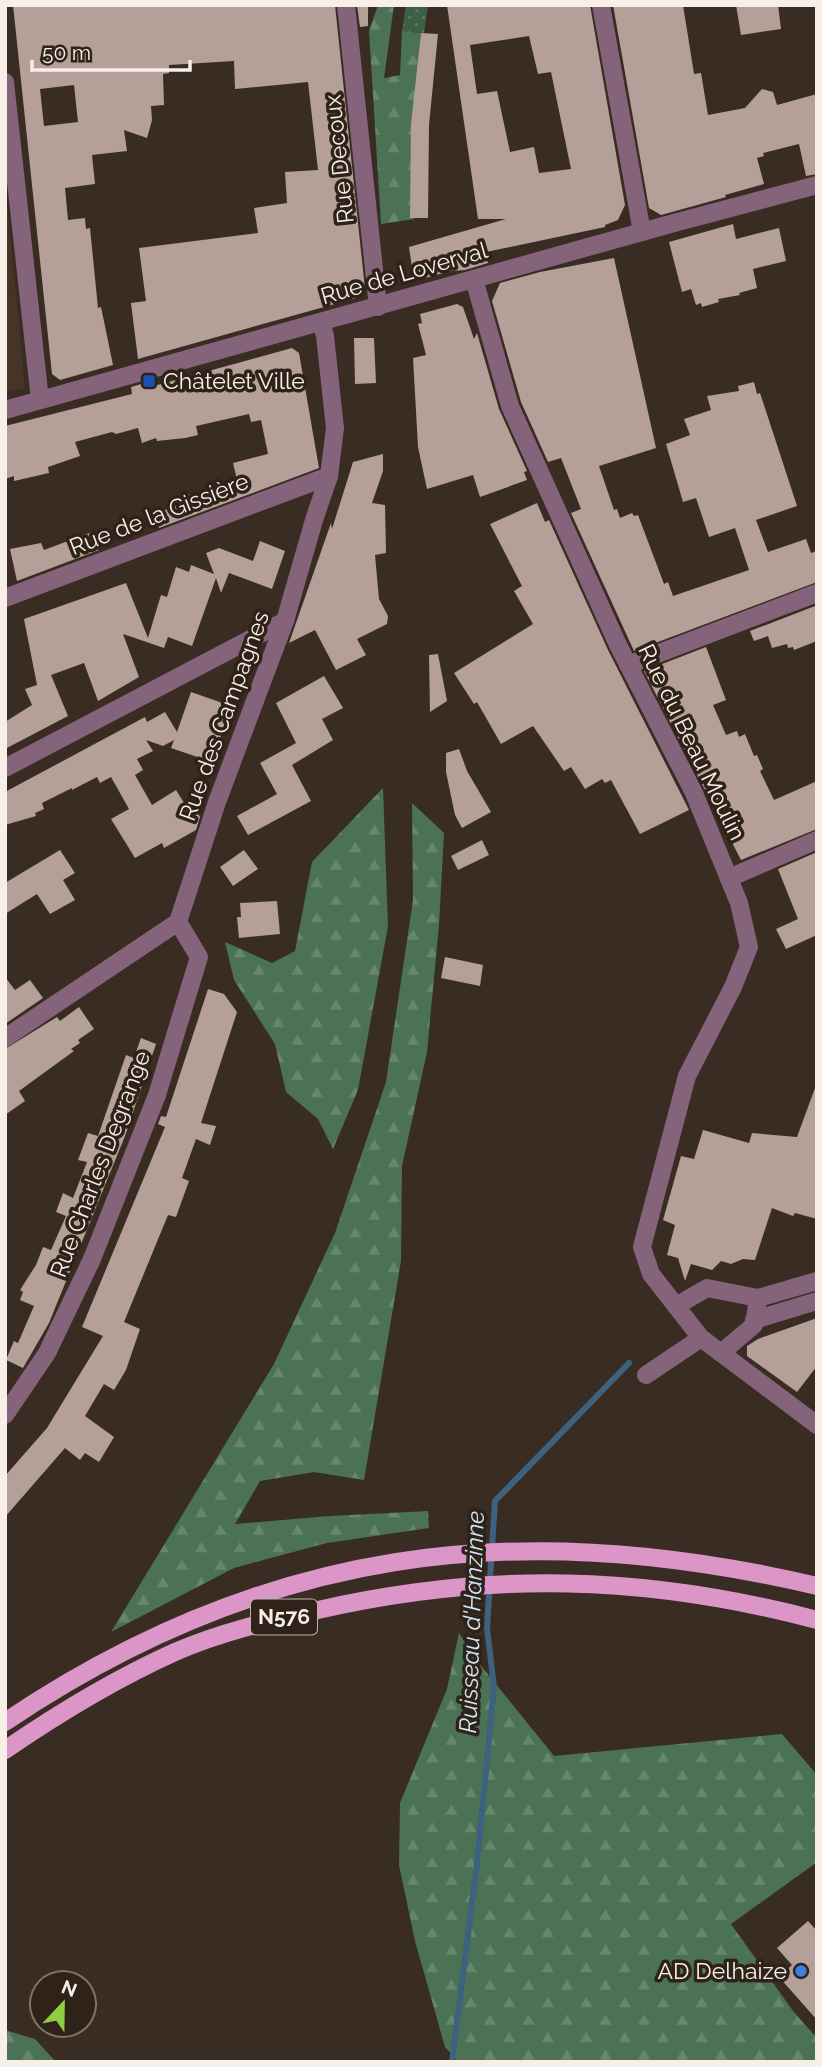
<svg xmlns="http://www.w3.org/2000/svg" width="822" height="2067" font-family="Raleway,sans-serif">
<defs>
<pattern id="grass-dots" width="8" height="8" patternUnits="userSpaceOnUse" patternTransform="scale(1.75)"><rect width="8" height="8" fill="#3c6046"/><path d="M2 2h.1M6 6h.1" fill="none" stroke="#597761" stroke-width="1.8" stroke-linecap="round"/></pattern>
<pattern id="forest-firs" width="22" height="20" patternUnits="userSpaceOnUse" patternTransform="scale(1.75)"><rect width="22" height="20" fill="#4b7255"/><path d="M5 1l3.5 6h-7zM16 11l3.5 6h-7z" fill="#66866d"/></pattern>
</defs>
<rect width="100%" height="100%" fill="#392c23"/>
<polygon fill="#473427" points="5,183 25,388 5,393"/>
<polygon fill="url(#grass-dots)" points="406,5 428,5 424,33 402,31"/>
<g fill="url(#forest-firs)">
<polygon points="378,5 394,5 384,78 400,75 402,31 421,33 414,112 414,219 381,224 369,31"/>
<polygon points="383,788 388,926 358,1090 333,1149 318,1119 286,1092 275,1044 234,980 225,942 272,963 295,951 312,862"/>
<polygon points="412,803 444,833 439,925 427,1052 402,1166 401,1261 364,1480 314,1472 260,1481 235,1524 330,1516 428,1511 429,1528 327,1543 234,1568 111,1632 274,1364 335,1233 386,1082 413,900"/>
<polygon points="459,1633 474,1657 554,1756 782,1734 817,1775 817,1862 731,1924 793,2011 817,2038 817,2062 459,2062 445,2047 415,1941 399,1865 400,1803 447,1689"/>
<polygon points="5,2030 35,2039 56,2062 5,2062"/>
</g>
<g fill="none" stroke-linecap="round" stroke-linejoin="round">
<polyline stroke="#3c627f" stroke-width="6" points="452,2062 477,1864 494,1687 487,1628 495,1501 629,1363"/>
</g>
<g fill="#b4a098" fill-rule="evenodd">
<path d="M13,5H335L365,289L360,297L138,359L131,303L146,301L139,248L258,233L254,208L287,203L285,172L318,170L308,82L235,89L234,61L169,65V73L163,74L164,105L151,106L152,120L147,138L124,130L127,151L92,155L95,184L65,188L68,220L85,218L86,229L90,228L98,308L101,307L113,365L60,380L52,374ZM74,85L78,122L44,126L40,89Z"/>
<polygon points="357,5 368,5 368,26 360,27"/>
<path d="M447,5H590L625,205L618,220L605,225V227L486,252L488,263L465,270L451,271L414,281L409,247L506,219H478ZM529,36L538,74L551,72L571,169L539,173L534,147L510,152L497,91L477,94L470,45Z"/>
<polygon points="613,5 683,5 694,74 701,73 708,115 745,108 762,89 773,92 777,105 817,94 817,174 806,176 799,144 763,153 764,156 757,158 764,184 725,195 726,197 661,215 649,208"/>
<polygon points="736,5 778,5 781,29 741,35"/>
<polygon points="421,33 438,34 429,125 428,218 410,218 411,124"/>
<polygon points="733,224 736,239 779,228 786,261 753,269 757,288 739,293 740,295 718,299 719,302 702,307 701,303 696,305 691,289 682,292 669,242"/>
<polygon points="614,258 656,448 599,466 614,510 617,509 620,518 632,513 634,516 638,515 664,584 668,582 673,596 749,570 735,528 709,537 696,498 683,502 666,444 690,435 684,419 711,410 707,396 739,391 738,386 754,382 757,394 760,393 797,506 756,520 768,552 806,539 811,553 817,551 817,582 634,651 571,513 581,509 561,458 548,462 521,402 492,301 500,283 540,272"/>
<polygon points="457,304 463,307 474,339 477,333 499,409 527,471 524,472 527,480 480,497 473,475 427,489 418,447 413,358 426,355 418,324 422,323 420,314"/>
<polygon points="354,338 374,338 376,383 355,384"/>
<polygon points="292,348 299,353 319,468 159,528 157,513 178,505 176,498 191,494 193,499 238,484 233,463 268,454 261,420 251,422 249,414 196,426 198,435 185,438 157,441 156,438 142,443 138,428 116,434 112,432 75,442 80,456 48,467 49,473 14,481 14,476 5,479 5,426 132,394 131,387 148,382 150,387"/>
<polygon points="383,454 383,471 372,503 385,505 386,553 375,555 379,599 388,616 387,624 357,639 366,655 336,670 315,630 289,643 331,523 332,529 353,462"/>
<polygon points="537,503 545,522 549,520 608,650 689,810 640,834 611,780 605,783 602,779 585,789 571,767 564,771 533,726 501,744 477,702 474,704 454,673 533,624 514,591 522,586 490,524"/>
<polygon points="92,532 99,550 17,581 10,549 41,543 44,550"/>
<polygon points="260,541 285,551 272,589 229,573 221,593 216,578 192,646 168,637 164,648 123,634 139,677 98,701 84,663 51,675 68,716 5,749 5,722 32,705 25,689 37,685 24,619 126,583 148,638 161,595 167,597 176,567 189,572 191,565 214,574 206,553 219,548 253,561"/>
<polygon points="815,606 817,641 794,650 793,647 788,648 787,644 772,648 768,636 754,641 750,631"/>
<polygon points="706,647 726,700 713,705 726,735 737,731 739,737 745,734 754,756 757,755 763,769 760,771 774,800 817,781 817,829 741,860 644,671"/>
<polygon points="438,654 447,701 430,712 429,655"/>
<polygon points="324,676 343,708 322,719 333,740 292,765 311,801 248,835 237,816 277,794 260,763 296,743 276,703"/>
<polygon points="191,692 231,706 212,762 171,748 174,740 163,746 146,740 153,751 137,759 143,770 135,775 152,805 176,790 191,814 196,810 200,817 196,830 164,848 162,843 135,858 111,819 129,809 111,777 100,783 97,777 72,790 72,788 42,803 44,809 35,813 36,816 5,825 5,792 145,717 147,722 165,712 177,732"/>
<polygon points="459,749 467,771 491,812 462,828 455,815 446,772 446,753"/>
<polygon points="482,840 489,855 458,870 451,856"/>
<polygon points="60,850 75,873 63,880 75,900 50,914 37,894 5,914 5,883"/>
<polygon points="244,850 258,869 233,886 220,867"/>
<polygon points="817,852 817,935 786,949 776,929 798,919 778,869"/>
<polygon points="277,901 280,934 239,938 237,917 241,917 240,903"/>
<polygon points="445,957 483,965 480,986 441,978"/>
<polygon points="5,977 15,990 30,980 43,998 5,1024"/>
<polygon points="208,989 224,994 237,1012 201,1123 216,1126 210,1145 196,1139 182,1178 189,1181 176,1217 168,1215 124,1322 140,1329 126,1370 114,1390 104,1384 85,1416 114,1437 99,1462 85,1453 80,1460 65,1448 5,1517 5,1476 47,1428 103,1336 82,1327 165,1127 158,1124 161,1116 166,1117"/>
<polygon points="79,1007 94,1029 78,1040 80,1043 71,1049 74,1051 19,1091 25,1101 5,1115 5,1049 57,1017 60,1021"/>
<polygon points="141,1038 156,1044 125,1136 49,1323 23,1368 6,1360 14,1341 18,1343 34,1306 20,1300 23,1292 20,1290 36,1265 43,1247 51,1250 66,1216 56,1212 63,1193 73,1198 87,1162 78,1160 88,1133 98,1136 126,1055 134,1058"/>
<polygon points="815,1088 817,1088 817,1219 795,1213 793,1216 772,1208 755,1260 743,1259 731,1264 721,1261 712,1270 691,1264 685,1281 678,1258 667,1255 675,1225 663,1220 681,1156 694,1159 703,1130 749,1143 752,1133 797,1137"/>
<polygon points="817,1318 817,1366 797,1392 747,1356 747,1346 758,1339"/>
<polygon points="808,1921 817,1931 817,2020 779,1977 792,1965 777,1948"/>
</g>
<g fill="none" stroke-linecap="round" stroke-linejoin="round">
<g stroke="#85637a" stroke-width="18">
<polyline points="346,5 378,307"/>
<polyline points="601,5 642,232"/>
<polyline points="5,82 40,400"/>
<polyline points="474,279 510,406 618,645 694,793 739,903 749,947 733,987 687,1076 642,1247 651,1274 701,1338 817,1425"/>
<polyline points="5,598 329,476"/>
<polyline points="628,665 817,593"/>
<polyline points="5,768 285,621"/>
<polyline points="729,878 817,840"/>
<polyline points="5,1038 178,922 217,802 285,621 314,520 329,476 335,428 325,336 321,322"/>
<polyline points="676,1306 707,1288 758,1298 817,1281"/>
<polyline points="754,1320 817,1301"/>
<polyline points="721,1353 754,1325 758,1298"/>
<polyline points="646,1375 701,1338"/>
<polyline points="5,1415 47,1353 92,1259 157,1095 199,957 178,922"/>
</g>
<polyline stroke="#85637a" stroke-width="18" points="5,410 674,223 817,185"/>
<g stroke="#db95c6" stroke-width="18">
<path d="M5,1722C263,1548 517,1515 817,1586"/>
<path d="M5,1750C59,1713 115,1679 175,1652C221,1632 269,1621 318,1610C489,1571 647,1575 817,1620"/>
</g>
</g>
<rect fill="#1a4fb4" stroke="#2f2219" stroke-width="2.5" x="142" y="374" width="14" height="14" rx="3.5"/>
<circle fill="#3f7fe0" stroke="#2f2219" stroke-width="2.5" cx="801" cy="1971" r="7"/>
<g text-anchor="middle" stroke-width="7" stroke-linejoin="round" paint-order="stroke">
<rect fill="#2f2219" stroke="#bcb2ab" stroke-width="2" x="251" y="1599.5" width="66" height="35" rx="5"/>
<g font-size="21" font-weight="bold" fill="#f8efe9">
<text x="284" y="1624">N576</text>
</g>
<g font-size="23" fill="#f8efe9" stroke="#2f2219">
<text transform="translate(339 159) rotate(-96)" y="8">Rue Decoux</text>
<text transform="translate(404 273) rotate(-16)" y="8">Rue de Loverval</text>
<text transform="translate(159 514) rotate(-21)" y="8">Rue de la Gissière</text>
<text transform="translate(224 716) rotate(-70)" y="8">Rue des Campagnes</text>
<text transform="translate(692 742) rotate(64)" y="8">Rue du Beau Moulin</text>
<text transform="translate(100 1164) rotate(-69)" y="8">Rue Charles Degrange</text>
</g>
<g font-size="23" fill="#f8efe9" stroke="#2f2219" text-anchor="start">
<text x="163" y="389">Châtelet Ville</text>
<text x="787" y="1979" text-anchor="end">AD Delhaize</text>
</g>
<g font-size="24" font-style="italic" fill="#cee7fb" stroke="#2f2219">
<text transform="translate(472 1622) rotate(-88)" y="8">Ruisseau d'Hanzinne</text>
</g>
</g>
<rect width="822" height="2067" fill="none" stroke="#f8efe9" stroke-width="14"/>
<g transform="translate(63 2004) rotate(22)"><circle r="33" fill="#2f2219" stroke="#7f746c" stroke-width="2"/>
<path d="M0-5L12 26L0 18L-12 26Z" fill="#8fcd42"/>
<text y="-10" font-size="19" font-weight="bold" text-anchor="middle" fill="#f8efe9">N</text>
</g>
<path d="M32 60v10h158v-10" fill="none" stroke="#f8efe9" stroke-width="3.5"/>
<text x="42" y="60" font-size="21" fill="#f8efe9" stroke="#2f2219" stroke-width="5" paint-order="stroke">50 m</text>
</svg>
